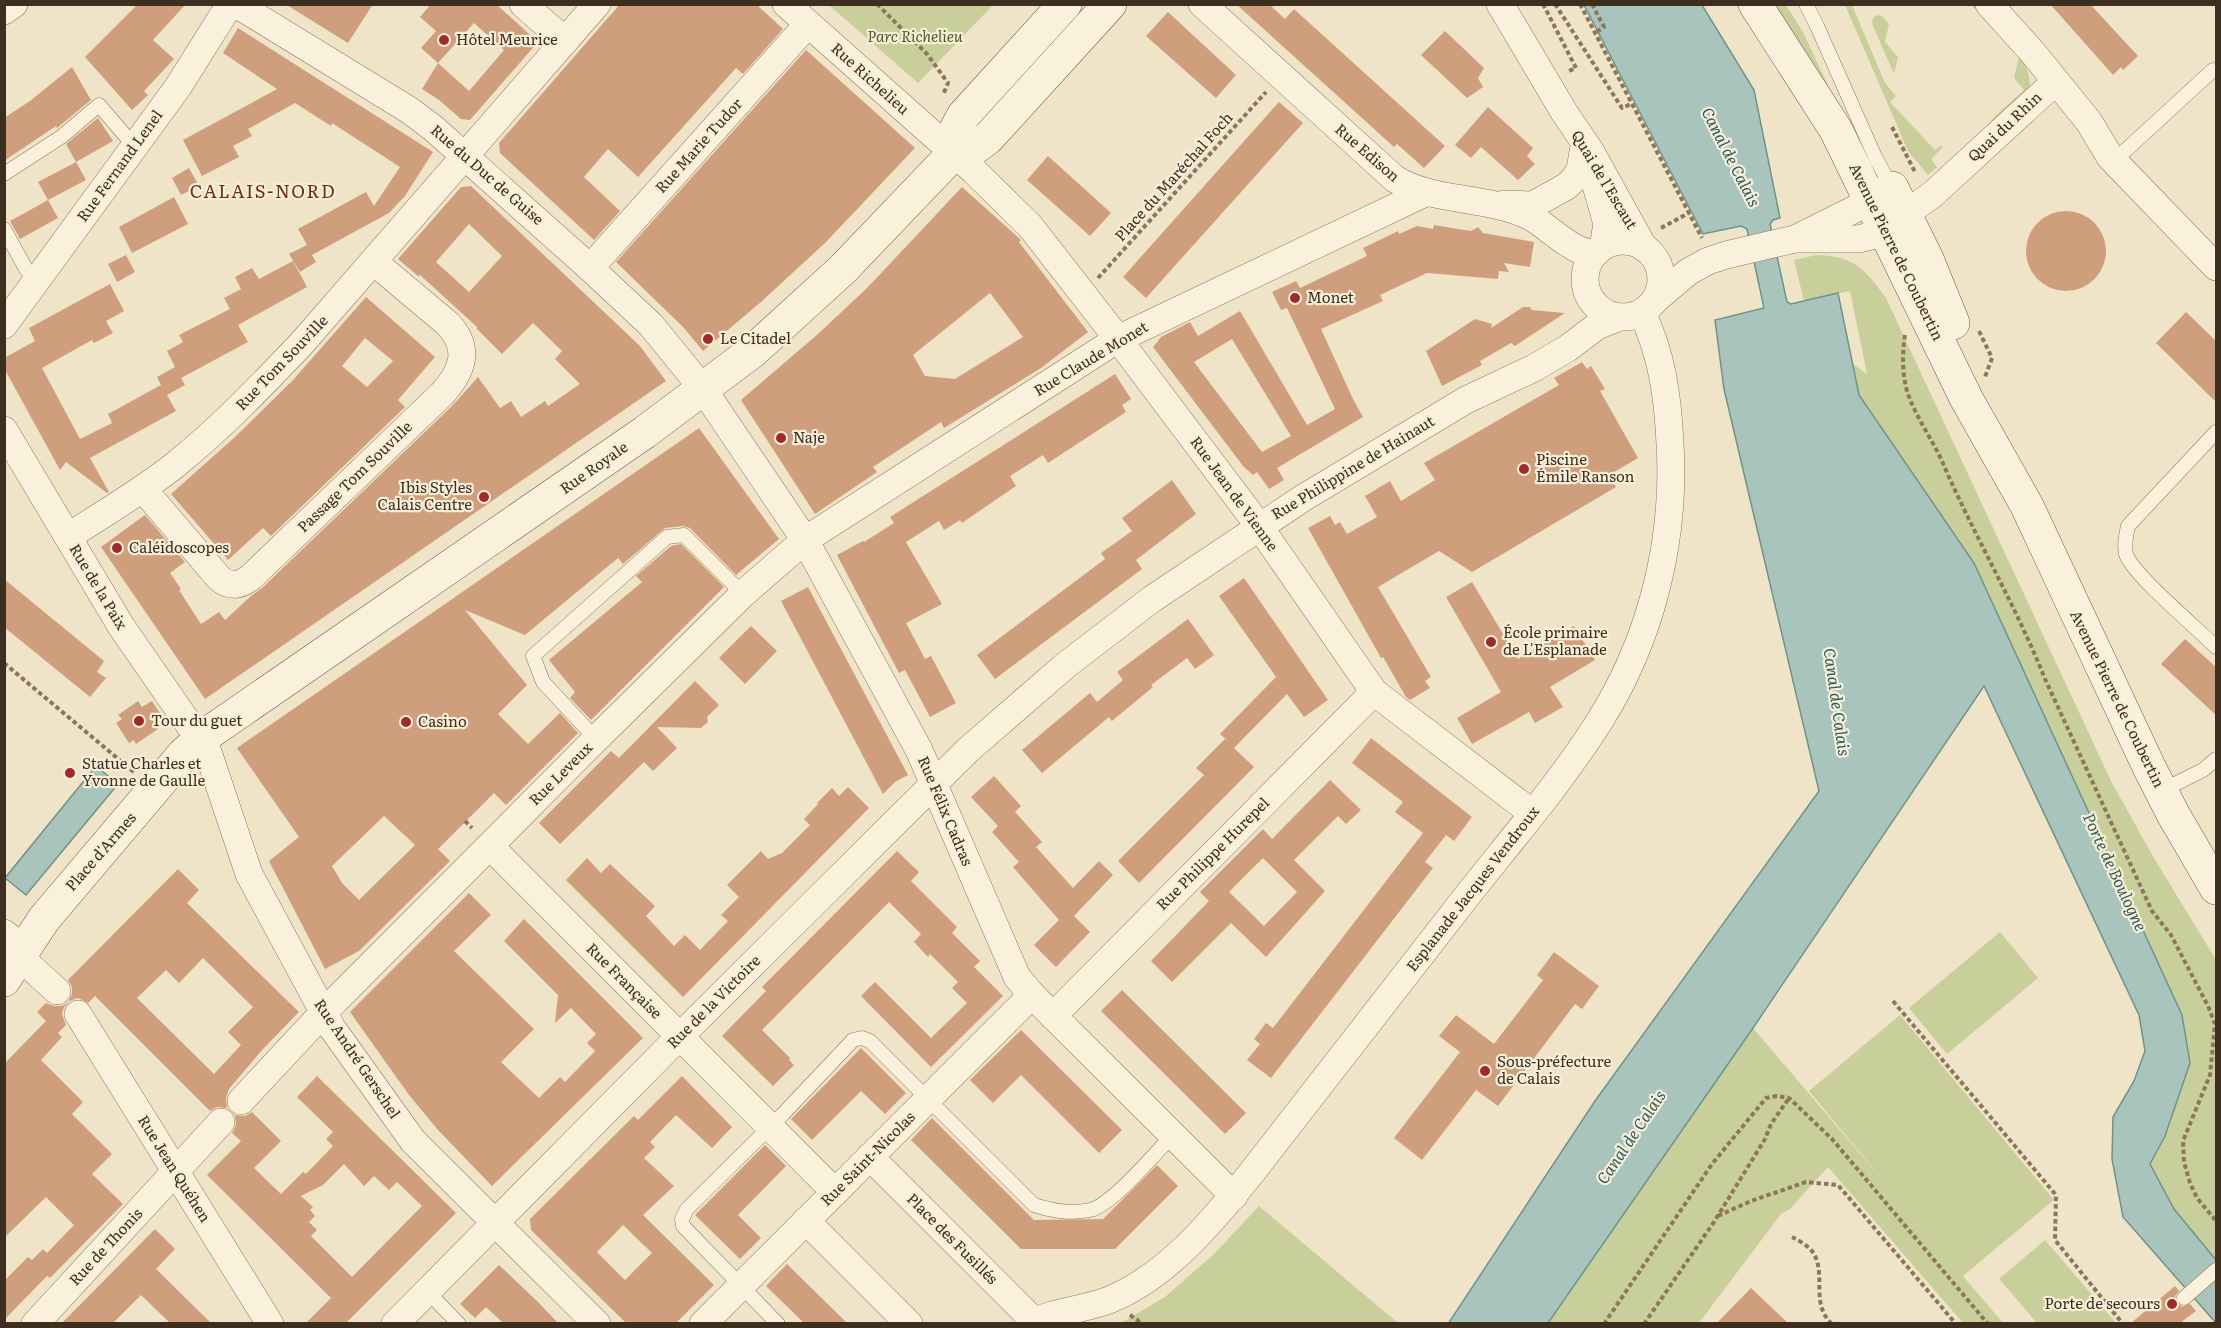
<svg xmlns="http://www.w3.org/2000/svg" width="2221" height="1328" font-family="Literata,serif">
<rect width="100%" height="100%" fill="#f0e4c8"/>
<g fill="#c9cf9b">
<polygon points="829,5 993,5 918,83"/>
<polygon points="1762,5 1786,5 1803,32 1862,158"/>
<polygon points="1845,5 1852,5 1885,83 1896,96 1890,102 1935,150 1941,145 1943,147 1931,159 1937,167 1928,175 1908,151"/>
<path d="M1971,5H1980C1999,27 2031,57 2030,87L1995,122L1992,119L2024,90L2014,78L2019,57Z"/>
<polygon points="1877,15 1882,16 1889,24 1885,42 1898,57 1894,74 1872,24 1873,18"/>
<path d="M1816,255C1854,256 1864,268 1886,298L2112,783L2154,858L2216,960V1260L2174,1209L2150,1164L2165,1136L2190,1063L1974,563L1859,395L1853,364L1867,374L1850,291L1804,301L1794,260Z"/>
<polygon points="2000,932 2038,978 1947,1054 1909,1008"/>
<polygon points="1900,1015 2054,1200 1963,1276 2003,1323 1963,1323 1828,1167 1790,1209 1781,1214 1699,1323 1548,1323 1753,1028 1886,1184 1809,1091"/>
<polygon points="1259,1206 1398,1323 1121,1323 1165,1297 1215,1253"/>
<polygon points="2045,1240 2116,1323 2037,1323 1999,1279"/>
</g>
<g fill="#a9c4bc" stroke="#6f938a" stroke-width="1.5">
<polygon points="1584,5 1702,5 1754,90 1780,218 1773,220 1770,224 1787,302 1791,304 1838,293 1859,395 1974,563 2182,1015 2190,1063 2165,1136 2150,1164 2174,1209 2216,1260 2216,1323 2123,1217 2112,1159 2113,1117 2134,1081 2145,1051 2139,1015 1984,686 1753,1028 1548,1323 1448,1324 1595,1101 1819,791 1724,389 1715,320 1764,308 1747,229 1741,226 1703,234"/>
<polygon points="96,766 118,784 26,895 5,878"/>
</g>
<g fill="#cf9f7d" fill-rule="evenodd">
<polygon points="138,4 186,4 153,40 174,59 144,91 148,95 132,110 85,57"/>
<polygon points="285,4 373,4 348,43"/>
<path d="M431,4H496L538,42L470,120L461,119L439,100L422,89L438,63L421,48L436,31L420,17ZM474,23L504,50L469,91L438,63Z"/>
<polygon points="620,4 756,4 783,29 743,74 736,68 638,177 608,149 584,177 620,211 594,240 500,153 499,143"/>
<polygon points="1236,4 1269,4 1285,19 1294,9 1445,146 1424,168 1397,144 1394,147"/>
<polygon points="2050,4 2090,4 2138,56 2123,70 2121,67 2113,75"/>
<polygon points="1168,12 1236,75 1216,98 1146,36"/>
<polygon points="238,28 433,152 405,196 389,213 312,255 316,262 300,272 289,254 307,245 298,229 366,192 374,206 400,167 332,123 331,126 295,103 248,129 252,136 233,146 239,157 202,176 183,140 277,89 223,53"/>
<polygon points="1445,31 1484,68 1478,78 1483,87 1467,98 1421,55"/>
<polygon points="806,50 915,148 825,243 761,302 703,351 684,328 616,262"/>
<polygon points="72,67 91,100 57,128 56,126 4,161 4,118 30,101"/>
<polygon points="1279,102 1303,123 1146,298 1123,277"/>
<polygon points="1488,107 1533,148 1527,156 1535,164 1518,180 1481,147 1471,158 1455,145"/>
<polygon points="98,118 113,141 76,162 66,144"/>
<polygon points="1048,156 1111,213 1090,236 1027,180"/>
<polygon points="76,162 86,180 48,200 58,218 20,239 10,221 48,200 38,182"/>
<polygon points="189,168 199,186 181,195 172,178"/>
<path d="M471,186L640,346L666,381L205,699L101,547L145,515L185,562L170,573L181,589L179,590L201,624L219,612L225,620L251,596L262,588L453,405L478,377L500,408L511,401L521,417L545,401L548,406L580,384L555,359L562,351L533,323L502,354L477,329V327L420,275L418,276L398,259L461,187ZM469,224L502,256L469,292L436,262Z"/>
<path d="M962,187L1021,240L1019,242L1088,332L1041,368L944,428L941,422L873,467L877,472L815,514L741,400L818,334L868,287ZM990,293L1023,337L955,379L925,376L913,355Z"/>
<polygon points="174,197 188,224 132,253 119,227"/>
<circle cx="2066" cy="251" r="40"/>
<path d="M1434,225L1471,231L1478,227L1483,233L1534,242L1530,267L1504,263L1509,272L1499,271L1498,279L1427,273L1380,295L1383,301L1321,329L1353,399L1363,417L1277,468L1284,480L1269,489L1257,472L1253,475L1243,466L1153,347L1161,337L1190,322L1198,336L1240,311L1307,425L1335,409L1287,308L1281,310L1272,292L1296,281L1300,288L1367,256L1363,248L1398,231L1399,234L1417,226L1433,229ZM1232,339L1291,436L1262,452L1194,362Z"/>
<polygon points="126,255 135,272 117,282 108,264"/>
<polygon points="293,261 307,287 238,325 248,342 181,378 185,385 167,395 176,411 90,458 109,492 107,493 66,462 60,470 4,368 4,358 35,341 29,328 110,284 124,311 106,321 113,333 94,343 92,340 42,368 80,439 112,423 108,414 161,385 157,377 175,367 167,351 183,342 179,335 230,309 224,298 241,289 235,277 252,268 259,279"/>
<path d="M366,297L435,357L398,400L405,407L271,536L263,528L228,560L171,494L235,437L293,380ZM365,338L393,361L367,387L342,366Z"/>
<polygon points="1523,307 1530,307 1532,310 1565,313 1515,346 1511,343 1480,361 1482,365 1442,386 1426,351 1475,319 1492,324 1491,328"/>
<polygon points="2186,312 2217,342 2217,403 2156,343"/>
<polygon points="1582,362 1587,369 1591,366 1605,389 1600,391 1638,458 1609,475 1616,487 1472,572 1439,551 1378,587 1431,677 1425,681 1430,688 1410,700 1406,697 1383,657 1381,658 1308,528 1330,516 1335,525 1340,522 1347,534 1377,517 1365,496 1390,481 1401,501 1435,480 1424,463 1559,385 1554,378"/>
<polygon points="1115,374 1131,399 1122,405 1126,412 1048,463 1043,455 1010,476 1016,486 962,523 960,520 944,530 939,521 906,542 942,604 906,623 925,659 931,656 956,703 930,717 905,670 899,673 837,555 863,541 864,542 894,523 890,517"/>
<path d="M699,428L779,539L736,575L690,528L683,526L665,528L623,564L618,558L525,635L465,610L527,685L498,714L528,744L560,713L578,733L506,805L494,793L438,849L450,861L359,951L325,969L269,861L299,837L237,748ZM384,816L415,845L359,900L342,883L332,866Z"/>
<polygon points="1172,480 1196,514 1136,560 1142,569 995,679 977,655 1105,559 1101,553 1132,531 1122,518"/>
<polygon points="681,544 724,587 591,720 570,698 575,692 549,660 642,582 636,576 671,546"/>
<polygon points="1244,578 1328,700 1304,717 1287,694 1234,748 1254,767 1139,883 1118,861 1204,775 1196,768 1225,739 1229,742 1220,734 1276,677 1219,596"/>
<polygon points="4,579 104,661 97,672 106,678 90,697 4,627"/>
<polygon points="1472,582 1518,659 1574,626 1595,660 1550,687 1563,707 1535,723 1529,712 1472,744 1457,718 1501,692 1446,597"/>
<polygon points="808,587 908,775 895,782 883,794 781,601"/>
<polygon points="1188,619 1214,655 1195,669 1187,658 1151,685 1153,687 1112,721 1109,717 1042,773 1022,750 1090,693 1097,702 1123,680 1117,672"/>
<polygon points="751,626 777,651 745,684 719,658"/>
<polygon points="2185,639 2217,668 2217,716 2161,664"/>
<polygon points="695,681 719,705 707,717 708,722 701,728 657,727 677,748 653,771 644,762 560,844 539,823 611,751 619,758"/>
<polygon points="138,701 142,707 152,701 163,718 154,724 158,729 136,744 134,740 129,743 116,723 122,719 118,715"/>
<polygon points="1371,738 1472,817 1454,841 1446,835 1425,862 1433,868 1271,1078 1247,1060 1260,1044 1254,1039 1266,1023 1273,1028 1423,833 1395,812 1403,802 1352,763"/>
<polygon points="994,776 1021,806 1015,812 1042,842 1036,847 1073,888 1099,861 1113,875 1074,916 1090,932 1056,967 1034,945 1059,920 1013,867 1019,862 992,832 998,826 971,797"/>
<path d="M1330,780L1361,810L1346,824L1338,816L1294,860L1325,891L1266,957L1231,923L1172,982L1151,961L1209,901L1200,892L1263,829L1272,839ZM1263,858L1297,892L1264,926L1229,892Z"/>
<polygon points="848,787 869,808 683,997 566,880 587,858 601,873 610,864 655,906 646,916 674,946 685,935 700,950 728,921 721,915 739,897 727,885 761,851 768,859 782,853 810,825 804,819 818,804 817,803 832,788 839,796"/>
<polygon points="897,851 919,872 911,881 957,927 952,933 980,961 974,967 1003,996 931,1067 861,996 875,982 931,1038 967,1003 952,988 958,982 930,954 928,957 914,942 921,934 889,902 762,1030 790,1058 789,1060 794,1065 773,1086 722,1036 766,991 762,987"/>
<path d="M178,869L199,890L187,903L299,1012L263,1049L229,1089L226,1098L227,1108L217,1107L210,1111L95,996L88,1003L78,998L69,1001L64,1007L62,1014L66,1025L58,1033L62,1037L41,1060L83,1102L72,1114L112,1154L92,1174L123,1204L50,1278L47,1276L4,1320V1281L28,1257L32,1260L43,1249L47,1253L74,1225L46,1197L4,1238V1064L46,1021L37,1012L46,1003L54,1006H62L68,1002L72,994V987L68,980ZM203,958L253,1007L228,1032L241,1045L214,1074L137,998L166,970L179,983Z"/>
<polygon points="469,893 491,915 454,951 534,1029 501,1062 539,1098 560,1077 565,1082 595,1051 587,1043 596,1034 571,1008 555,1023 558,995 504,941 524,919 643,1038 492,1186 438,1130 409,1095 350,1012"/>
<polygon points="1554,952 1599,986 1582,1009 1575,1004 1498,1106 1476,1090 1422,1160 1394,1138 1460,1052 1439,1036 1456,1015 1494,1044 1543,980 1537,975"/>
<polygon points="1122,990 1246,1113 1225,1134 1101,1011"/>
<polygon points="1021,1030 1122,1130 1099,1153 1021,1075 993,1103 970,1080"/>
<polygon points="861,1048 906,1093 885,1114 861,1091 812,1140 791,1119"/>
<path d="M317,1076L456,1213L346,1323H306L331,1298L207,1175L241,1141L232,1133L236,1125L235,1115L245,1116L252,1112L281,1141L254,1168L281,1194L303,1172L306,1174L333,1146L326,1139L333,1132L297,1097ZM344,1164L364,1186L374,1176L389,1190L397,1182L422,1206L352,1277L311,1236L317,1230L309,1222L315,1216L310,1210L313,1207L301,1196L323,1185Z"/>
<path d="M682,1076L732,1127L712,1148L676,1115L650,1142L655,1147L644,1158L674,1186L643,1215L714,1285L676,1323H626L531,1230L530,1219L634,1116L638,1120ZM623,1225L652,1253L625,1280L597,1252Z"/>
<polygon points="932,1118 1034,1220 1103,1219 1157,1165 1178,1186 1115,1249 1021,1249 911,1140"/>
<polygon points="765,1145 786,1166 738,1215 761,1238 740,1259 695,1215"/>
<polygon points="155,1229 175,1249 156,1269 211,1323 170,1323 141,1295 113,1323 62,1323"/>
<polygon points="787,1264 847,1323 804,1323 766,1286"/>
<polygon points="499,1265 538,1302 558,1323 503,1323 486,1307 475,1318 460,1304"/>
<polygon points="2175,1286 2179,1291 2175,1296 2177,1303 2182,1307 2190,1304 2196,1311 2180,1323 2131,1323"/>
<polygon points="1751,1288 1788,1323 1717,1323"/>
</g>
<g fill="none" stroke-linecap="round" stroke-linejoin="round">
<g stroke="#8d765c" stroke-width="15">
<g id="lane">
<polyline points="1806,4 1817,26 1876,159 1892,188"/>
<polyline points="2114,161 2213,70"/>
<polyline points="4,174 61,137 99,105 135,147"/>
<polyline points="4,229 26,269 36,280"/>
<path d="M2216,432L2128,526C2126,536 2124,544 2126,554C2132,574 2198,629 2216,647"/>
<polyline points="596,739 543,682 533,656 667,537 684,535 743,594"/>
<polyline points="2161,791 2203,770 2216,759"/>
<polyline points="427,1291 459,1324"/>
<polyline points="2184,1298 2216,1270"/>
<path d="M778,1324L683,1226L682,1219L687,1209L783,1114L853,1040L862,1038L870,1041L1034,1205C1053,1211 1070,1214 1090,1210C1111,1206 1156,1152 1173,1135"/>
</g>
</g>
<g stroke="#8d765c" stroke-width="28">
<g id="street">
<polyline points="236,4 409,110 433,128 590,268 651,325 703,389 805,540 919,750 1017,977 1032,995 1234,1196"/>
<polyline points="523,4 565,41"/>
<polyline points="786,4 974,171 1030,226 1118,339 1259,526 1374,692 1532,813"/>
<path d="M1202,4L1395,179C1432,202 1487,196 1529,216C1549,226 1575,257 1597,252"/>
<polyline points="1500,4 1564,112 1591,152 1644,248"/>
<polyline points="1989,4 2034,54 2089,122 2110,157 2216,267"/>
<polyline points="4,11 14,4"/>
<polyline points="1595,182 1607,224 1603,247"/>
<polyline points="1504,204 1533,205 1567,186 1574,179 1580,170 1583,152"/>
<polyline points="1795,239 1858,239 1871,236 1885,229 1933,194 2055,82"/>
<circle cx="1623" cy="279" r="38"/>
<polyline points="590,268 808,24"/>
<polyline points="1655,300 1688,272 1708,261 1726,255 1795,239 1871,201"/>
<polyline points="4,325 178,87 230,4"/>
<polyline points="4,430 121,626 208,752 249,874 332,1028 413,1141 597,1324"/>
<path d="M143,489L219,578C230,588 241,585 251,577L442,394C463,371 471,349 448,324L374,262"/>
<path d="M68,537C104,513 141,492 175,465C221,428 262,385 302,343L597,4"/>
<polyline points="490,846 835,1192"/>
<polyline points="4,933 24,949"/>
<polyline points="20,957 57,991"/>
<polyline points="78,1014 270,1324"/>
<polyline points="1053,1016 1374,692"/>
<polyline points="241,1101 323,1013 596,739 743,594 805,540 1118,339 1427,192"/>
<polyline points="870,1157 1034,1321"/>
<polyline points="806,1221 909,1324"/>
<polyline points="35,1324 221,1122"/>
<polyline points="395,1324 666,1050 968,750 1066,665 1152,599 1303,498 1466,400 1534,368 1568,348 1597,326 1620,317"/>
<polyline points="703,1324 1032,995"/>
<path d="M1029,1324C1054,1311 1083,1310 1109,1300C1166,1277 1211,1223 1249,1176C1318,1087 1387,999 1456,910C1504,848 1557,788 1599,722C1651,640 1676,540 1670,444C1668,398 1662,354 1642,313"/>
</g>
</g>
<g stroke="#6f573f" stroke-width="34">
<g id="secondary">
<polyline points="1755,4 1836,130 1966,398 2027,506 2149,767 2173,814 2216,888"/>
<polyline points="953,154 976,147 988,138 1110,4"/>
<polyline points="953,154 956,129 963,116 1065,4"/>
<polyline points="1871,201 1892,188 1927,259 1953,323"/>
<polyline points="4,980 44,919 183,755 200,739 645,432 753,351 843,269 953,154"/>
</g>
</g>
<g stroke="#8d765c" stroke-width="4" stroke-dasharray="4.5 3" stroke-linecap="butt">
<polyline points="877,4 927,54 948,83 943,95"/>
<polyline points="1543,4 1576,68 1569,71"/>
<polyline points="1555,4 1622,108 1631,104"/>
<polyline points="1580,4 1702,238"/>
<polyline points="1592,4 1604,27 1595,33"/>
<polyline points="1892,127 1915,172"/>
<polyline points="1661,228 1689,213"/>
<polyline points="1098,278 1266,92"/>
<polyline points="1979,331 1992,358 1985,377"/>
<path d="M1905,335C1902,354 1902,376 1908,394C1917,420 1935,443 1945,468C1976,539 2016,606 2045,679L2152,911L2171,935L2208,1006L2215,1024L2210,1075L2183,1141L2184,1162L2190,1183L2197,1198L2216,1221"/>
<polyline points="4,663 135,773"/>
<polyline points="465,821 472,828"/>
<polyline points="1893,1001 2056,1195 2055,1240 2123,1324"/>
<polyline points="1718,1216 1751,1201 1806,1182 1838,1185 1956,1324"/>
<path d="M1792,1237C1798,1240 1807,1245 1812,1251C1828,1273 1809,1303 1832,1324"/>
<polyline points="1130,1315 1143,1324"/>
<polyline points="1604,1324 1712,1164 1766,1098 1777,1096 1789,1098 1832,1139 1988,1324"/>
<polyline points="1644,1324 1714,1222 1765,1139 1771,1124 1789,1098"/>
</g>
<use href="#lane" stroke="#faf1dc" stroke-width="14"/>
<use href="#street" stroke="#faf1dc" stroke-width="27"/>
<use href="#secondary" stroke="#faf1dc" stroke-width="33"/>
</g>
<g fill="#9e2a2b" stroke="#f7eed8" stroke-width="2">
<circle cx="444" cy="40" r="6"/>
<circle cx="1295" cy="298" r="6"/>
<circle cx="708" cy="339" r="6"/>
<circle cx="781" cy="438" r="6"/>
<circle cx="1524" cy="469" r="6"/>
<circle cx="484" cy="497" r="6"/>
<circle cx="117" cy="548" r="6"/>
<circle cx="1491" cy="642" r="6"/>
<circle cx="139" cy="721" r="6"/>
<circle cx="406" cy="722" r="6"/>
<circle cx="70" cy="773" r="6"/>
<circle cx="1485" cy="1071" r="6"/>
<circle cx="2172" cy="1304" r="6"/>
</g>
<g text-anchor="middle" stroke-width="4.5" stroke-linejoin="round" paint-order="stroke">
<g font-size="15" font-style="italic" fill="#4d5a26" stroke="#f7eed8">
<text x="915" y="42">Parc Richelieu</text>
</g>
<g font-size="15" fill="#3d2e20" stroke="#f7eed8" text-anchor="start">
<text x="456" y="45">Hôtel Meurice</text>
<text x="1307" y="303">Monet</text>
<text x="720" y="344">Le Citadel</text>
<text x="793" y="443">Naje</text>
<text x="1536" y="465">Piscine<tspan x="1536" dy="17">Émile Ranson</tspan></text>
<text x="472" y="493" text-anchor="end">Ibis Styles<tspan x="472" dy="17">Calais Centre</tspan></text>
<text x="129" y="553">Caléidoscopes</text>
<text x="1503" y="638">École primaire<tspan x="1503" dy="17">de L'Esplanade</tspan></text>
<text x="151" y="726">Tour du guet</text>
<text x="418" y="727">Casino</text>
<text x="82" y="769">Statue Charles et<tspan x="82" dy="17">Yvonne de Gaulle</tspan></text>
<text x="1497" y="1067">Sous-préfecture<tspan x="1497" dy="17">de Calais</tspan></text>
<text x="2160" y="1309" text-anchor="end">Porte de secours</text>
</g>
<g font-size="15" fill="#3d2e20" stroke="#f7eed8">
<text transform="translate(870 79) rotate(42)" y="5">Rue Richelieu</text>
<text transform="translate(2005 127) rotate(-43)" y="5">Quai du Rhin</text>
<text transform="translate(699 146) rotate(-48)" y="5">Rue Marie Tudor</text>
<text transform="translate(1367 153) rotate(41)" y="5">Rue Edison</text>
<text transform="translate(120 166) rotate(-54)" y="5">Rue Fernand Lenel</text>
<text transform="translate(487 175) rotate(41)" y="5">Rue du Duc de Guise</text>
<text transform="translate(1174 177) rotate(-48)" y="5">Place du Maréchal Foch</text>
<text transform="translate(1604 180) rotate(59)" y="5">Quai de l'Escaut</text>
<text transform="translate(1896 252) rotate(64)" y="5">Avenue Pierre de Coubertin</text>
<text transform="translate(1091 359) rotate(-31)" y="5">Rue Claude Monet</text>
<text transform="translate(282 363) rotate(-46)" y="5">Rue Tom Souville</text>
<text transform="translate(594 468) rotate(-35)" y="5">Rue Royale</text>
<text transform="translate(1353 468) rotate(-31)" y="5">Rue Philippine de Hainaut</text>
<text transform="translate(355 477) rotate(-44)" y="5">Passage Tom Souville</text>
<text transform="translate(1234 494) rotate(54)" y="5">Rue Jean de Vienne</text>
<text transform="translate(98 587) rotate(59)" y="5">Rue de la Paix</text>
<text transform="translate(2117 699) rotate(64)" y="5">Avenue Pierre de Coubertin</text>
<text transform="translate(561 774) rotate(-45)" y="5">Rue Leveux</text>
<text transform="translate(945 811) rotate(67)" y="5">Rue Félix Cadras</text>
<text transform="translate(101 852) rotate(-49)" y="5">Place d'Armes</text>
<text transform="translate(1213 854) rotate(-45)" y="5">Rue Philippe Hurepel</text>
<text transform="translate(1473 889) rotate(-52)" y="5">Esplanade Jacques Vendroux</text>
<text transform="translate(624 981) rotate(45)" y="5">Rue Française</text>
<text transform="translate(714 1002) rotate(-45)" y="5">Rue de la Victoire</text>
<text transform="translate(357 1059) rotate(56)" y="5">Rue André Gerschel</text>
<text transform="translate(868 1159) rotate(-45)" y="5">Rue Saint-Nicolas</text>
<text transform="translate(174 1169) rotate(58)" y="5">Rue Jean Quéhen</text>
<text transform="translate(952 1239) rotate(45)" y="5">Place des Fusillés</text>
<text transform="translate(106 1247) rotate(-47)" y="5">Rue de Thonis</text>
</g>
<g font-size="16" font-style="italic" fill="#2f5d5a" stroke="#f7eed8">
<text transform="translate(1731 157) rotate(63)" y="6">Canal de Calais</text>
<text transform="translate(1837 702) rotate(82)" y="6">Canal de Calais</text>
<text transform="translate(2115 872) rotate(65)" y="6">Porte de Boulogne</text>
<text transform="translate(1631 1137) rotate(-56)" y="6">Canal de Calais</text>
</g>
<g font-size="18" letter-spacing="1.5" fill="#6b2e1e" stroke="#f7eed8">
<text x="263" y="198">CALAIS-NORD</text>
</g>
</g>
<rect width="2221" height="1328" fill="none" stroke="#3d2e20" stroke-width="12"/>
</svg>
